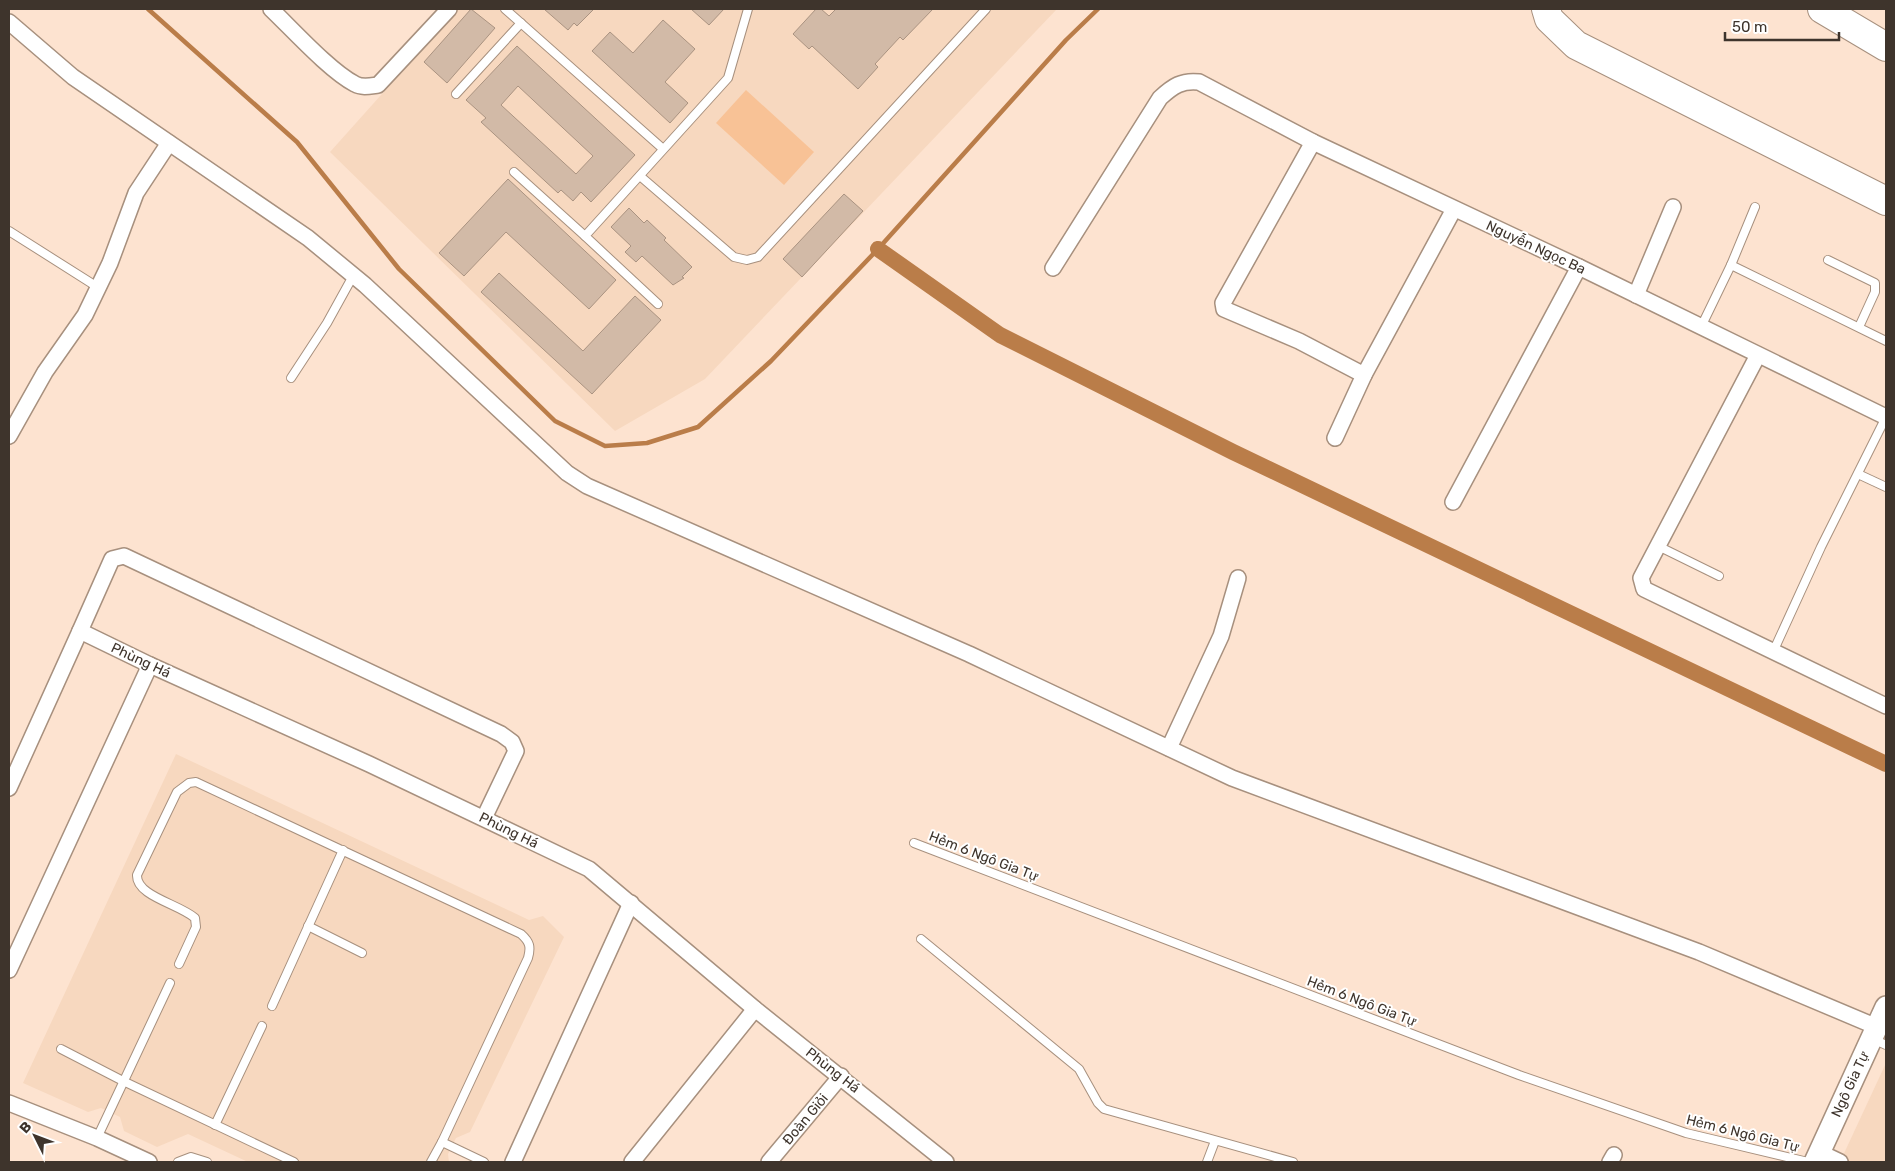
<svg xmlns="http://www.w3.org/2000/svg" width="1895" height="1171" font-family="Rubik,sans-serif">
<rect width="100%" height="100%" fill="#fde3d0"/>
<g fill="#f7d8bf">
<polygon points="458,9 1057,9 705,379 615,431 330,152"/>
<polygon points="176,754 529,920 543,916 564,937 470,1132 456,1138 448,1154 449,1162 248,1162 188,1134 157,1147 124,1131 120,1117 101,1108 88,1112 23,1083"/>
<polygon points="1886,1063 1886,1162 1840,1162"/>
</g>
<polygon fill="#f8c296" points="746,90 814,152 784,185 716,123"/>
<g fill="none" stroke-linecap="round" stroke-linejoin="round">
<polyline stroke="#ba7d49" stroke-width="4.5" points="148,9 297,142 399,269 555,421 605,446 647,443 698,427 771,361 878,249 1066,40 1098,9"/>
<polyline stroke="#ba7d49" stroke-width="16" points="878,249 1000,335 1233,452 1886,764"/>
</g>
<g fill="#d2baa7" stroke="#aa9381" fill-rule="evenodd">
<polygon points="471,9 495,28 447,83 424,62"/>
<polygon points="544,9 594,9 577,26 574,23 568,30"/>
<polygon points="691,9 724,9 709,25"/>
<polygon points="816,9 821,9 829,16 836,9 933,9 903,40 900,37 875,64 878,67 858,89 812,46 809,49 793,34"/>
<polygon points="663,20 695,49 665,82 688,103 670,123 592,51 610,32 633,53"/>
<path d="M517,46L635,155L591,202L581,192L573,201L561,190L558,193L481,122L486,118L466,100ZM518,86L593,156L576,174L501,105Z"/>
<polygon points="508,179 616,280 589,309 506,232 464,276 439,253"/>
<polygon points="844,194 863,211 802,277 783,259"/>
<polygon points="629,208 644,223 647,220 666,238 664,240 692,267 682,277 684,278 673,285 642,256 636,262 625,252 631,246 611,227"/>
<polygon points="499,273 583,351 635,296 661,320 592,394 481,292"/>
</g>
<g fill="none" stroke-linecap="round" stroke-linejoin="round">
<g stroke="#a7907e" stroke-width="10">
<g id="lane">
<polyline points="505,9 662,148"/>
<polyline points="456,94 521,23"/>
<polyline points="514,172 585,236"/>
<polyline points="640,176 734,257 747,260 758,257 986,9"/>
<polyline points="9,231 99,288"/>
<polyline points="1828,260 1875,283 1875,292 1859,327"/>
<polyline points="1731,265 1886,341"/>
<polyline points="658,304 585,236 728,78 748,9"/>
<polyline points="1701,327 1731,265 1755,207"/>
<polyline points="291,378 327,323 353,276"/>
<polyline points="1858,474 1886,487"/>
<polyline points="1658,546 1719,576"/>
<polyline points="1773,652 1821,547 1886,417"/>
<polyline points="914,843 1519,1075 1686,1133 1808,1162"/>
<polyline points="308,926 362,953"/>
<polyline points="921,939 1079,1069 1098,1103 1104,1109 1293,1162"/>
<path d="M179,964L196,927L195,918C179,904 136,896 137,875L177,792L189,783L196,782L521,934C530,942 531,947 528,958L442,1142L484,1162"/>
<polyline points="272,1006 343,850"/>
<polyline points="1873,1039 1886,1045"/>
<polyline points="61,1049 123,1081 294,1162"/>
<polyline points="215,1125 262,1026"/>
<polyline points="97,1138 170,983"/>
<polyline points="178,1162 191,1157 207,1162"/>
<polyline points="431,1162 442,1142"/>
<polyline points="1207,1162 1215,1141"/>
</g>
</g>
<g stroke="#a7907e" stroke-width="18">
<g id="street">
<path d="M271,9C293,30 330,71 355,84C362,88 370,86 378,85L449,9"/>
<polyline points="9,22 73,77 308,238 365,285 567,473 587,486 969,654 1232,778 1699,952 1877,1027"/>
<polyline points="1313,142 1223,303 1224,309 1299,341 1364,375"/>
<path d="M1053,268L1160,98C1173,86 1182,80 1199,82L1313,142L1579,267L1886,417"/>
<polyline points="1636,295 1673,207"/>
<polyline points="1758,355 1641,578 1644,589 1886,706"/>
<polyline points="9,436 45,372 85,315 110,263 136,193 169,143"/>
<polyline points="1335,438 1364,375 1454,209"/>
<polyline points="1453,502 1579,267"/>
<polyline points="1169,748 1221,636 1238,578"/>
<polyline points="9,788 80,631"/>
<polyline points="484,818 516,751 512,742 501,734 124,556 112,559 80,631 150,665 369,764 589,869 755,1009 946,1162"/>
<polyline points="9,970 150,665"/>
<polyline points="9,1103 97,1138 149,1162"/>
<polyline points="1819,1152 1840,1162"/>
<polyline points="513,1162 631,903"/>
<polyline points="632,1162 755,1009"/>
<polyline points="769,1162 841,1076"/>
<polyline points="1610,1162 1614,1155"/>
</g>
</g>
<g stroke="#a7907e" stroke-width="24">
<polyline id="secondary" points="1815,1162 1886,1007"/>
</g>
<g stroke="#a7907e" stroke-width="30">
<g id="highway">
<polyline points="1546,9 1549,19 1576,45 1886,201"/>
<polyline points="1822,9 1886,47"/>
</g>
</g>
<use href="#lane" stroke="#fff" stroke-width="8"/>
<use href="#street" stroke="#fff" stroke-width="15"/>
<use href="#secondary" stroke="#fff" stroke-width="21"/>
<use href="#highway" stroke="#fff" stroke-width="28"/>
</g>
<g text-anchor="middle" stroke-width="4" stroke-linejoin="round" paint-order="stroke">
<g font-size="14" fill="#3e342c" stroke="#fff">
<text transform="translate(1536 247) rotate(25)" y="5">Nguyễn Ngọc Ba</text>
<text transform="translate(141 660) rotate(25)" y="5">Phùng Há</text>
<text transform="translate(509 830) rotate(26)" y="5">Phùng Há</text>
<text transform="translate(984 856) rotate(21)" y="5">Hẻm 6 Ngô Gia Tự</text>
<text transform="translate(1362 1001) rotate(21)" y="5">Hẻm 6 Ngô Gia Tự</text>
<text transform="translate(833 1070) rotate(38)" y="5">Phùng Há</text>
<text transform="translate(1850 1084) rotate(-65)" y="5">Ngô Gia Tự</text>
<text transform="translate(805 1119) rotate(-50)" y="5">Đoàn Giỏi</text>
<text transform="translate(1743 1133) rotate(14)" y="5">Hẻm 6 Ngô Gia Tự</text>
</g>
</g>
<rect width="1895" height="1171" fill="none" stroke="#3e342c" stroke-width="20"/>
<g transform="translate(35 1136) rotate(312)" stroke="#ffffff" stroke-width="4" paint-order="stroke">
<path d="M0-4L9 19L0 12L-9 19Z" fill="#3e342c"/>
<text y="-8" font-size="14" font-weight="bold" text-anchor="middle" fill="#3e342c">B</text>
</g>
<path d="M1725 32v8h114v-8" fill="none" stroke="#3e342c" stroke-width="2.5"/>
<text x="1732" y="32" font-size="15" fill="#3e342c" stroke="#ffffff" stroke-width="4" paint-order="stroke">50 m</text>
</svg>
